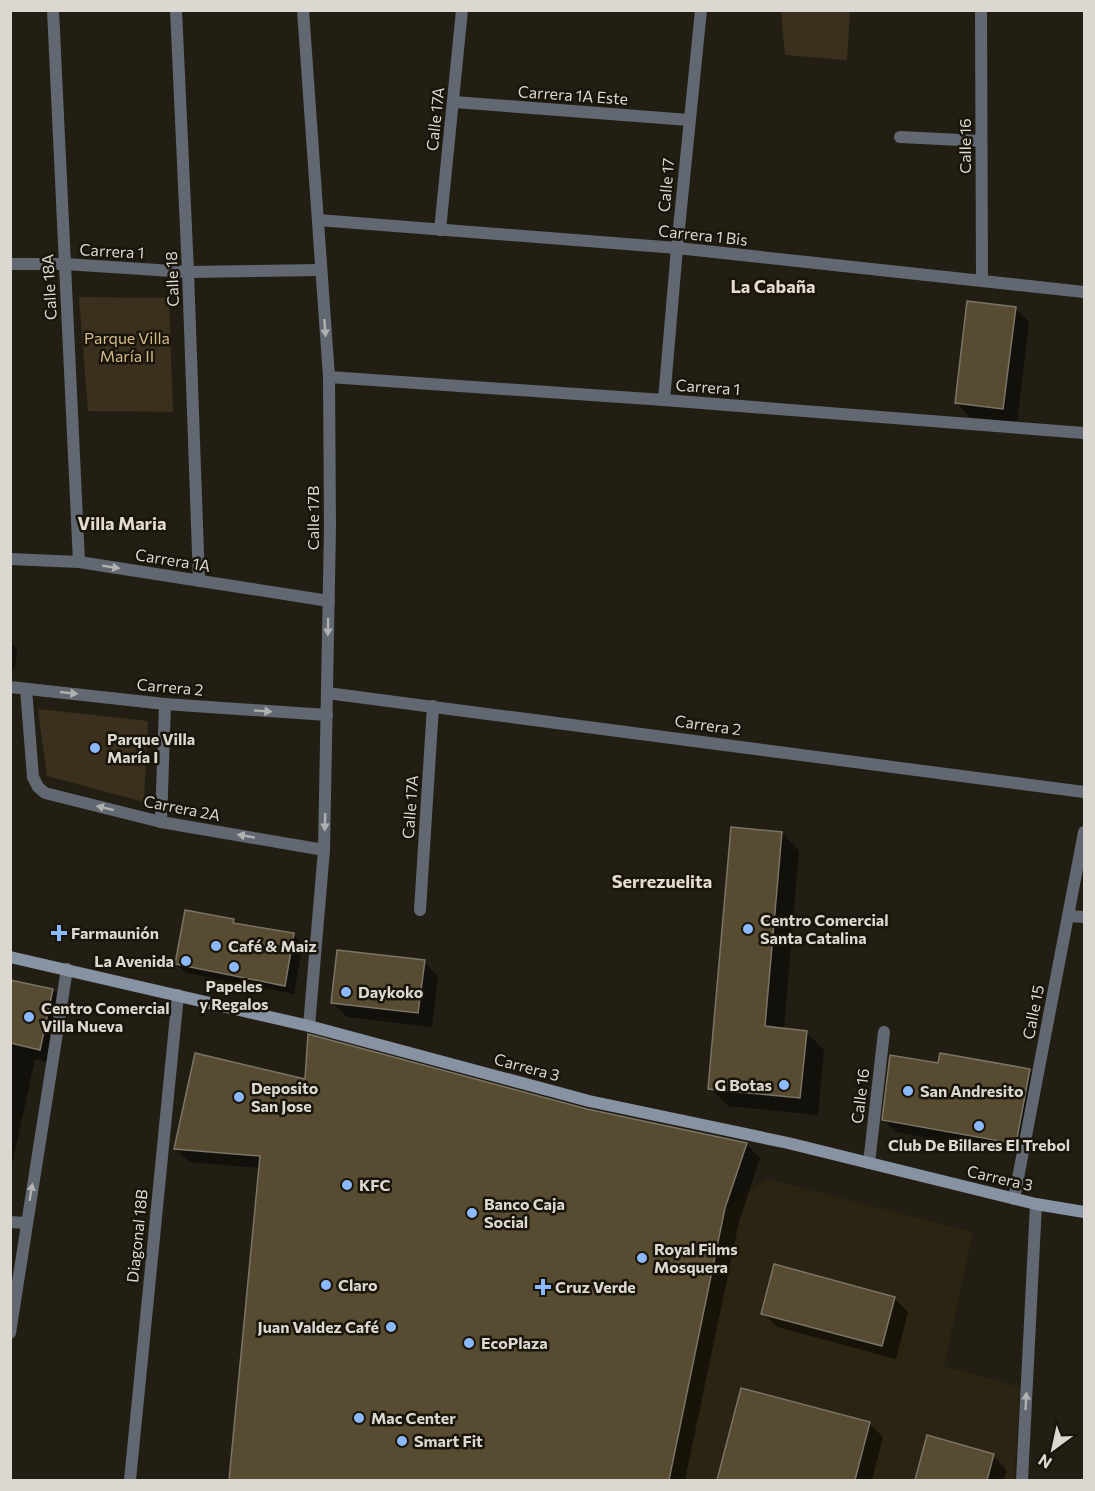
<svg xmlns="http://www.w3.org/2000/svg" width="1095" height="1491" font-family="Commissioner,sans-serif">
<rect width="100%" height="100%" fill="#231e13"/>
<polygon fill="#2c2412" points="767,1179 973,1232 944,1366 1020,1387 1014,1480 669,1480 725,1208"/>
<g fill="#3a301d">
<polygon points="781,11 850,11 847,60 785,55"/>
<polygon points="79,297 169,298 173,412 88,411"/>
<polygon points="38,709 148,721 144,802 47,776"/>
</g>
<g fill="#0007">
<polygon points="1015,308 1029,322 1017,423 970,417 956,402"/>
<polygon points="10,643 17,649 15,669 10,668"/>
<polygon points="782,833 799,851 784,1029 806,1032 824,1050 818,1115 728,1106 710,1088"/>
<polygon points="233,920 237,925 293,935 303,944 294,994 186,973 177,964"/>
<polygon points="424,962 438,976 432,1027 347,1017 333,1003"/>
<polygon points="10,981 53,990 67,1004 54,1063 35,1059 10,1174"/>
<polygon points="939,1065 1030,1071 1042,1083 1028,1156 896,1132 884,1120"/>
<polygon points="306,1081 587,1110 746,1144 760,1158 739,1222 685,1480 230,1480 260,1168 189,1162 175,1148"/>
<polygon points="894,1298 908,1312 896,1359 777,1327 763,1313"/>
<polygon points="742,1390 869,1423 883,1437 872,1480 719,1480"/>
<polygon points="928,1437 993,1456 1007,1470 1004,1480 916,1480"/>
</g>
<g fill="#574b32" stroke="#7b7467" stroke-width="1.5">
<polygon points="967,301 1016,307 1003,409 955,403"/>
<polygon points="731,827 782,832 765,1026 807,1031 800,1098 708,1089"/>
<polygon points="185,910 234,919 233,923 294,933 285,986 175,964"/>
<polygon points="337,950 425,960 418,1013 331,1003"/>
<polygon points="10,980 53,989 40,1050 10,1043"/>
<polygon points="308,1034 587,1109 747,1143 725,1208 669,1480 229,1480 260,1156 174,1149 195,1053 305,1079"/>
<polygon points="940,1053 1030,1069 1016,1144 882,1120 890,1055 938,1063"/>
<polygon points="774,1264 895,1297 882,1346 761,1314"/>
<polygon points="741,1388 870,1422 855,1480 717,1480"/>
<polygon points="927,1435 994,1454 987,1480 915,1480"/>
</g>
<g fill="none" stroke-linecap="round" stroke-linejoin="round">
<g stroke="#616872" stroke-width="12">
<polyline points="53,10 79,562"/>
<polyline points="176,10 188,272 199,581"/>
<polyline points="303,10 329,377 330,527 324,850 309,1026"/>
<polyline points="981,10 982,281"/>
<polyline points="454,102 689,120"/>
<polyline points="900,137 981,141"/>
<polyline points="318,220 677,248 1084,292"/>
<polyline points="440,230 462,10"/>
<polyline points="10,264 65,264 188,272 320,270"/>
<polyline points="329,377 664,400 1084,433"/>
<polyline points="664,400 677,248 701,10"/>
<polyline points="10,559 79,562 329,601"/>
<polyline points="10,687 165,704 327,715"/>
<polyline points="26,689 33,777 38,787 45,793 161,822 324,850"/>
<polyline points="327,693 1084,792"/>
<polyline points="161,822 165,704"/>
<polyline points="420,910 433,706"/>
<polyline points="1069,916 1084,917"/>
<polyline points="869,1163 884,1032"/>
<polyline points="1014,1199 1084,832"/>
<polyline points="10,1222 26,1223"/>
<polyline points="10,1333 67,969"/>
<polyline points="130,1480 178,995"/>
<polyline points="1022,1480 1036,1204"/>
</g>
<polyline stroke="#8792a3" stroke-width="12" points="10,957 309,1026 589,1101 788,1143 1036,1204 1084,1212"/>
</g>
<defs><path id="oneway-solid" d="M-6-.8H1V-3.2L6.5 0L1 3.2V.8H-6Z" transform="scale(1.5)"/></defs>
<g fill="#b1b1b0">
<use href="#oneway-solid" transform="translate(325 328) rotate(86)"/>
<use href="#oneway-solid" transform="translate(111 567) rotate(9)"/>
<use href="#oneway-solid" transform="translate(328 627) rotate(91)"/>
<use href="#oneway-solid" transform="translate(69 693) rotate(6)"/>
<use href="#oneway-solid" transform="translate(263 711) rotate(4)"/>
<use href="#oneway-solid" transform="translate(105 808) rotate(-166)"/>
<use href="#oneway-solid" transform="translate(325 822) rotate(91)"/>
<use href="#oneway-solid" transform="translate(246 836) rotate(-170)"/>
<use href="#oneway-solid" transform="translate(31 1192) rotate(-81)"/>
<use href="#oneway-solid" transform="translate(1026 1401) rotate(-87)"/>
</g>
<g fill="#8cb9fc" stroke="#1a150a" stroke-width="2">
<circle cx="95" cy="748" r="6"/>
<circle cx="748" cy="929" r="6"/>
<path d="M56 924h6v6h6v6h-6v6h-6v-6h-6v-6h6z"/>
<circle cx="216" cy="946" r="6"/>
<circle cx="186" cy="961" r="6"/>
<circle cx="234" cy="967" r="6"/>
<circle cx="346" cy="992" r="6"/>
<circle cx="29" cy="1017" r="6"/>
<circle cx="784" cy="1085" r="6"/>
<circle cx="908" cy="1091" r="6"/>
<circle cx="239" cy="1097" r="6"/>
<circle cx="979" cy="1126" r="6"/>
<circle cx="347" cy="1185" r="6"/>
<circle cx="472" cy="1213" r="6"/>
<circle cx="642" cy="1258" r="6"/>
<circle cx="326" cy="1285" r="6"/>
<path d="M540 1278h6v6h6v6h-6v6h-6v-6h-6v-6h6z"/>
<circle cx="391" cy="1327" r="6"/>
<circle cx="469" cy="1343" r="6"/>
<circle cx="359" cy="1418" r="6"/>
<circle cx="402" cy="1441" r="6"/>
</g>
<g text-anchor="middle" stroke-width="5" stroke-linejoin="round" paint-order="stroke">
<g font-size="16" fill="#dcd8d1" stroke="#1a150a">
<text transform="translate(573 95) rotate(4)" y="6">Carrera 1A Este</text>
<text transform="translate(435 119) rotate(-84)" y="6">Calle 17A</text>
<text transform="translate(965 146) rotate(-90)" y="6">Calle 16</text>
<text transform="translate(666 185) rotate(-85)" y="6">Calle 17</text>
<text transform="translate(703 235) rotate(6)" y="6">Carrera 1 Bis</text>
<text transform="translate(112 251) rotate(3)" y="6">Carrera 1</text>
<text transform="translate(172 279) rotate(-92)" y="6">Calle 18</text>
<text transform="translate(49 287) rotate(-93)" y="6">Calle 18A</text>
<text transform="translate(708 387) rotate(4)" y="6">Carrera 1</text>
<text transform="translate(313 518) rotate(-90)" y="6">Calle 17B</text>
<text transform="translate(173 560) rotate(9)" y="6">Carrera 1A</text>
<text transform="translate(170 687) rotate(5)" y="6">Carrera 2</text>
<text transform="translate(708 725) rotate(8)" y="6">Carrera 2</text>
<text transform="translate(410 807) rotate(-86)" y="6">Calle 17A</text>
<text transform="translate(182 808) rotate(11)" y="6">Carrera 2A</text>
<text transform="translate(1033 1012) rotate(-79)" y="6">Calle 15</text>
<text transform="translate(527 1067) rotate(15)" y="6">Carrera 3</text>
<text transform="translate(860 1096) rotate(-83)" y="6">Calle 16</text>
<text transform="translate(1000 1178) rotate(13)" y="6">Carrera 3</text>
<text transform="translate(137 1236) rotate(-84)" y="6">Diagonal 18B</text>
</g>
<g font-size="16" fill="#d4bb8a" stroke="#1a150a">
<text x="127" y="344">Parque Villa<tspan x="127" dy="18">María II</tspan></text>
</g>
<g font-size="16" font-weight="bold" fill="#dcd8d1" stroke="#1a150a" text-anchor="start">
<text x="107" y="745">Parque Villa<tspan x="107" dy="18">María I</tspan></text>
<text x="760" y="926">Centro Comercial<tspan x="760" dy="18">Santa Catalina</tspan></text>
<text x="71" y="939">Farmaunión</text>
<text x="228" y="952">Café &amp; Maiz</text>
<text x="174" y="967" text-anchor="end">La Avenida</text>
<text x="234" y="992" text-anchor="middle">Papeles<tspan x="234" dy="18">y Regalos</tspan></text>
<text x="358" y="998">Daykoko</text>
<text x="41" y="1014">Centro Comercial<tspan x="41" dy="18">Villa Nueva</tspan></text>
<text x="772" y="1091" text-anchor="end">G Botas</text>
<text x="251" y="1094">Deposito<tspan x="251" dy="18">San Jose</tspan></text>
<text x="920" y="1097">San Andresito</text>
<text x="979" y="1151" text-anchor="middle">Club De Billares El Trebol</text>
<text x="359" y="1191">KFC</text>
<text x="484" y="1210">Banco Caja<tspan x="484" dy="18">Social</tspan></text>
<text x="654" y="1255">Royal Films<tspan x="654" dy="18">Mosquera</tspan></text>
<text x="338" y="1291">Claro</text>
<text x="555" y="1293">Cruz Verde</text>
<text x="379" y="1333" text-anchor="end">Juan Valdez Café</text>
<text x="481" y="1349">EcoPlaza</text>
<text x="371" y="1424">Mac Center</text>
<text x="414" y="1447">Smart Fit</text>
</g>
<g font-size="18" font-weight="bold" fill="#e4dccd" stroke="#1a150a">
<text x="773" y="293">La Cabaña</text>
<text x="122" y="530">Villa Maria</text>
<text x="662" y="888">Serrezuelita</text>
</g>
</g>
<rect width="1095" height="1491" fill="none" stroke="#dcd8d1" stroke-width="24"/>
<g transform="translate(1053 1449) rotate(213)" stroke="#1a150a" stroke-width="4.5" paint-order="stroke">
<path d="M0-4.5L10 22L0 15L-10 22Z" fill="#dcd8d1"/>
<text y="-9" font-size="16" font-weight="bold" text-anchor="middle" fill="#dcd8d1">N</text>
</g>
</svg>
